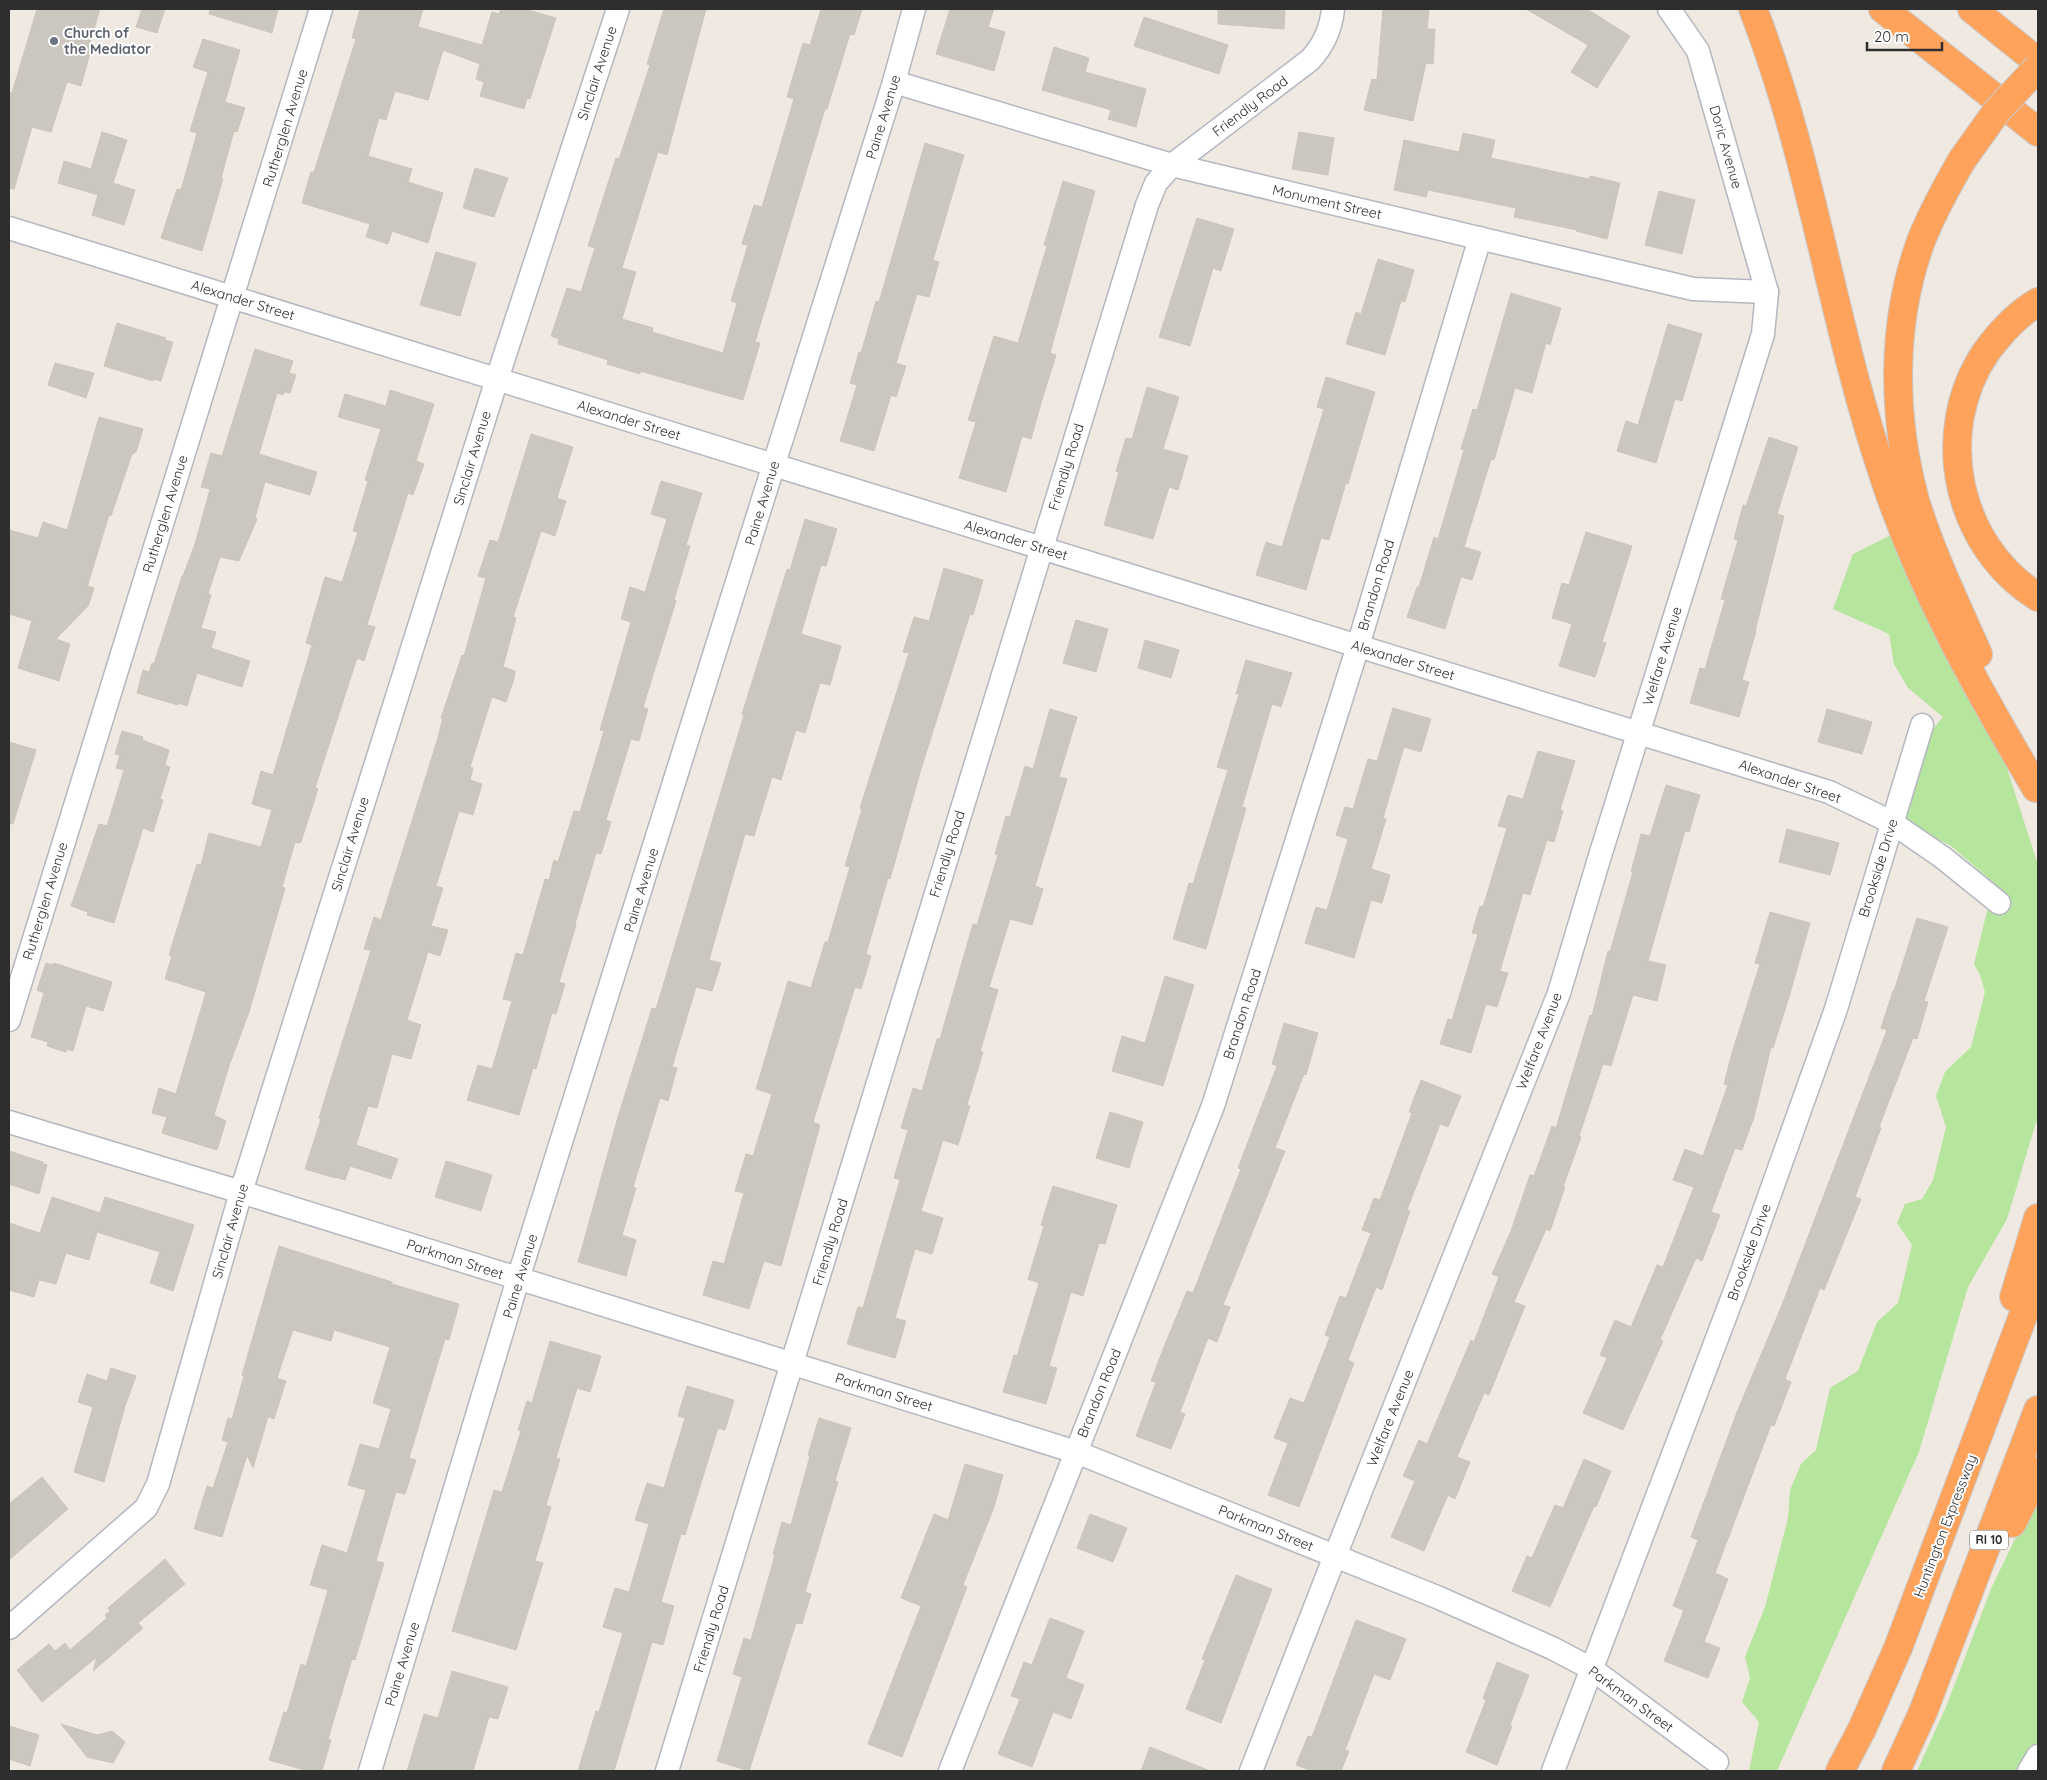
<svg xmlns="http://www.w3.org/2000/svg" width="2047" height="1780" font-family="Quicksand,sans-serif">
<rect width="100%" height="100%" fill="#efe9e1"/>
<g fill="#b6e59e">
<polygon points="1911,525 1914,581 2006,765 2038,865 2038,1116 2007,1219 1968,1287 1919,1452 1777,1771 1749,1771 1759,1722 1742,1702 1750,1678 1745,1657 1765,1607 1788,1518 1790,1490 1801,1464 1816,1450 1830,1388 1858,1371 1877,1322 1898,1303 1912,1245 1897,1223 1905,1204 1922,1199 1933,1180 1946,1127 1936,1096 1945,1072 1971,1047 1985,992 1980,975 1974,964 1994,883 1951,846 1901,820 1928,735 1943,717 1908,688 1894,664 1889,634 1833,609 1853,554"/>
<polygon points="2038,1491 2038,1754 2028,1771 1917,1771 1946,1707 1991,1589"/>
</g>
<g fill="#cbc7bf" stroke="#cbc5ba">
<polygon points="37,9 100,9 88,49 91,49 81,86 67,82 51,132 32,127 14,189 9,188 9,92 12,93"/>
<polygon points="142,9 165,9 157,33 136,27"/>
<polygon points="210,9 278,9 272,33 209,14"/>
<polygon points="360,9 423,9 418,27 482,45 492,12 499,14 501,9 525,9 556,18 530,99 527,98 524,109 480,96 484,82 476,79 480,64 443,50 428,100 395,91 386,120 379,118 368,156 412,169 408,182 443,193 428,243 392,231 388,244 366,237 370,224 302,203 311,172 314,172 356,39 352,38"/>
<polygon points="664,9 706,9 667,155 658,152 622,268 636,272 622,319 653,328 652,332 723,353 737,303 731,301 748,245 742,244 754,205 762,207 794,99 787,97 803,43 810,45 821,9 862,9 854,35 850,34 827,109 825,109 755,342 760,343 743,400 640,371 640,374 607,364 608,360 558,344 559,339 551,336 567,288 581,292 595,248 588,246 616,158 619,159 638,102 650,65 647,64"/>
<polygon points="950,9 994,9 988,27 1005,32 994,71 936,54"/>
<polygon points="1218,9 1285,9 1284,29 1218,24"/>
<polygon points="1383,9 1429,9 1427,29 1435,29 1433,64 1426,63 1413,121 1364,110 1372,79 1377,80"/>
<polygon points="1526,9 1587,9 1630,36 1597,88 1571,72 1588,45"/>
<polygon points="1144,17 1228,45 1219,74 1134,46"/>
<polygon points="203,39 240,50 225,102 245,108 237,132 234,131 221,178 223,178 220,189 202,251 161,238 177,189 181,190 197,133 190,131 208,72 193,67"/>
<polygon points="1054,47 1089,58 1085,72 1146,89 1136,127 1108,119 1111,110 1042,90"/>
<polygon points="102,132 127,140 113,183 135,190 124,225 92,215 98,195 58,183 64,161 91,169"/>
<polygon points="1299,132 1334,138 1328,175 1292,169"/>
<polygon points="1463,133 1495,140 1491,158 1589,179 1590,176 1620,183 1607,239 1576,231 1577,230 1514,217 1516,208 1428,190 1426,197 1394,190 1404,140 1459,152"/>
<polygon points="925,143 964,155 933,260 939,262 929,297 917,294 896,363 906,366 896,397 891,395 874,451 840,441 857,385 850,383 859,352 861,353 876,301 879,302"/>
<polygon points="475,168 508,178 494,217 463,208"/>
<polygon points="1063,181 1095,191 1050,353 1056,355 1041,403 1031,439 1022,436 1006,492 959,478 976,422 968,420 994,336 1018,343 1047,246 1044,245"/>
<polygon points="1659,191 1695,200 1682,254 1645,245"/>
<polygon points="1197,218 1234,229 1221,271 1213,268 1190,346 1159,337"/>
<polygon points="436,252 476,263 460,316 420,305"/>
<polygon points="1378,259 1414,270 1405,302 1401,301 1385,355 1346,344 1356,312 1361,314"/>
<polygon points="1511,293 1561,308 1550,345 1546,343 1532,393 1515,388 1494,460 1491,459 1464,547 1481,552 1472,580 1461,577 1445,629 1407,617 1417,587 1419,587 1434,537 1438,539 1464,450 1461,449 1473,409 1477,410"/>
<polygon points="117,323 166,338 165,340 173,342 161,381 153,379 153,381 104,366"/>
<polygon points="1668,324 1702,334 1682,401 1675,399 1656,463 1617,451 1626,421 1638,425"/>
<polygon points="255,349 293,361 289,373 296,375 290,393 284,392 283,395 277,393 259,454 317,472 310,495 265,482 255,518 257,519 239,561 220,557 208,594 211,595 201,628 216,632 211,648 250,661 242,687 197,673 187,706 179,703 178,705 137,693 143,670 149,672 152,663 154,664 182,576 183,576 195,544 210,489 201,487 211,453 222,456"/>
<polygon points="55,363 94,373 86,398 48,385"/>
<polygon points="1326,377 1375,392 1348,484 1346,483 1329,540 1321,538 1306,590 1256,575 1266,542 1282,547 1324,409 1317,407"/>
<polygon points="1147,387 1179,397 1163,449 1188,456 1178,490 1169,487 1153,539 1104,525 1119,472 1116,471 1126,438 1132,439"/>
<polygon points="390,390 434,404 416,461 424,464 413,495 408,493 367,625 375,627 364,661 357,658 315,788 318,789 301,842 299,843 295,842 282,887 285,888 249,1012 229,1066 214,1115 226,1121 217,1150 162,1133 167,1117 152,1113 159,1088 176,1094 206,992 165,979 172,956 169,955 197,864 201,865 209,833 261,847 272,810 252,804 261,771 273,775 312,645 306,643 325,577 342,582 358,532 353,531 368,481 365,480 381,429 338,417 345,394 386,406"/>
<polygon points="99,417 143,429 136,452 132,454 111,516 109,515 88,584 88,586 94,588 88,606 56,639 70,644 59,681 18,668 32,621 9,614 9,530 38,538 43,522 67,530"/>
<polygon points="531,434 573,447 557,498 566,501 555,536 541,531 513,617 516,618 503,667 515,671 514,679 506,702 492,697 470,767 473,768 470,780 482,784 473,815 459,811 436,886 443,888 431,926 448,930 440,956 428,952 407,1020 421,1025 411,1059 392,1054 377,1108 368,1106 356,1145 398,1159 391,1179 350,1166 345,1180 335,1177 335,1178 305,1169 321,1119 319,1118 326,1095 371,950 364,949 374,917 381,920 437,741 443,718 441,718 462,655 464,656 486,578 478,576 490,540 498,542"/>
<polygon points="1769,437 1798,447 1777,514 1784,516 1755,631 1756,631 1742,680 1749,682 1739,717 1690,703 1700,668 1705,669 1725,600 1721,599 1738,540 1734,539 1743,505 1746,506"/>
<polygon points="661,481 702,493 686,545 690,546 674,600 676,601 643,707 648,709 639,741 631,739 606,820 611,822 601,854 596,853 575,924 576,925 559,982 565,984 556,1014 552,1013 536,1069 533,1068 519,1115 467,1100 478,1065 492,1069 512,1001 503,999 516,953 523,955 545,879 549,880 554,860 558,862 574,811 580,812 604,731 600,730 631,622 621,619 630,587 645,592 667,519 651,514"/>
<polygon points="805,519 837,529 826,566 821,565 801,634 841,646 830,685 820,683 805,733 796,730 781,780 772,777 754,836 745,834 709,960 721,963 712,991 696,987 672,1067 677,1068 668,1101 660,1098 633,1187 636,1188 622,1235 636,1240 626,1276 578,1262 618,1117 652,1008 656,1009 744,715 742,714 753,679 787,569 790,570"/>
<polygon points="1586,532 1632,546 1602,642 1606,643 1595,677 1559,666 1572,624 1552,618 1562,583 1569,585"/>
<polygon points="944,568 983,580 973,615 970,614 921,769 890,879 888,878 866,954 871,956 861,989 855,987 813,1122 820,1125 781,1266 764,1261 749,1309 703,1295 713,1261 724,1264 744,1193 735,1191 746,1154 753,1156 772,1094 756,1089 788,981 811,988 825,942 828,942 850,867 845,866 862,809 860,808 909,653 903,652 914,617 929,621"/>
<polygon points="1076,620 1108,629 1096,672 1063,663"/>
<polygon points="1145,640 1179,650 1171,678 1138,668"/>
<polygon points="1246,660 1292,673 1281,707 1272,704 1242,807 1246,808 1206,949 1173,939 1189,883 1193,884 1228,770 1217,767 1239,694 1236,694"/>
<polygon points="1393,708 1431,719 1421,752 1404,747 1383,818 1386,819 1371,869 1390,875 1382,903 1371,900 1354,958 1305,943 1316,907 1327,910 1348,839 1336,835 1345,807 1353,809 1368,759 1377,761"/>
<polygon points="1050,709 1077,717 1059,777 1067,779 1035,886 1043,889 1032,925 1010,919 989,987 998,990 980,1052 983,1052 967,1105 970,1106 958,1145 943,1140 921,1211 943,1218 932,1254 915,1249 895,1318 906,1321 895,1358 847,1344 858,1307 863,1308 900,1180 894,1178 908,1130 901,1128 913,1088 922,1091 937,1039 940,1039 973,924 977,925 998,855 995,854 1006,816 1010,817 1025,766 1033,769"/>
<polygon points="1827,709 1872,722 1862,754 1818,742"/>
<polygon points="122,731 143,737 142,740 169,750 165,765 170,767 160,799 163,800 153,832 143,828 114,923 87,915 88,912 71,906 99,824 107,826 124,770 116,768 120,755 115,754"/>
<polygon points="9,742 36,750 13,824 9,823"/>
<polygon points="1538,751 1575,761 1560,810 1563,811 1554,842 1547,840 1530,895 1523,893 1500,971 1508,973 1497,1007 1486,1004 1471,1053 1440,1044 1448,1019 1452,1020 1478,934 1472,933 1480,906 1483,907 1507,828 1498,826 1508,795 1523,799"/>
<polygon points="1666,785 1700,795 1689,832 1685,831 1648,961 1666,965 1657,1001 1633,995 1611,1066 1603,1064 1579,1136 1581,1137 1563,1187 1565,1187 1550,1231 1546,1229 1514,1302 1525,1306 1489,1395 1484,1393 1457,1457 1470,1462 1455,1499 1448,1495 1424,1551 1391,1537 1415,1481 1403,1476 1419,1440 1427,1444 1471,1340 1474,1342 1499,1277 1492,1274 1511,1231 1530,1175 1534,1176 1552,1126 1556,1128 1590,1015 1592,1016 1608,951 1610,952 1633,872 1631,872 1641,834 1650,836"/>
<polygon points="1787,829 1839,843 1830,875 1779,862"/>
<polygon points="1770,912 1810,923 1789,997 1773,1048 1771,1047 1754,1117 1742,1150 1735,1148 1711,1212 1720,1215 1702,1261 1696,1258 1660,1340 1663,1341 1623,1430 1583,1413 1607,1358 1600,1355 1615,1320 1631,1327 1657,1265 1663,1267 1694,1187 1673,1180 1685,1149 1703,1156 1728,1085 1724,1084 1732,1053 1760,964 1755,963"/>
<polygon points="1917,918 1948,927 1924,1001 1928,1002 1917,1039 1913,1038 1879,1127 1881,1128 1855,1197 1861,1199 1824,1290 1820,1288 1785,1379 1791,1382 1774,1426 1771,1425 1715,1573 1728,1579 1704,1642 1720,1648 1708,1678 1664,1661 1684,1610 1673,1606 1698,1540 1691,1537 1737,1412 1782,1305 1887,1030 1881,1028 1893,991 1894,991"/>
<polygon points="46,963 53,965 54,963 112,982 103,1011 86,1006 73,1051 67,1049 66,1052 47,1046 48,1042 31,1037 44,993 37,990"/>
<polygon points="1165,976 1194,985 1163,1086 1112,1071 1122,1036 1145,1043"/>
<polygon points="1284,1023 1318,1033 1306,1075 1304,1074 1275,1148 1285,1151 1223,1305 1230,1307 1217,1342 1208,1338 1180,1412 1185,1414 1171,1449 1136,1436 1156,1382 1151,1381 1164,1347 1187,1291 1193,1293 1241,1169 1238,1168 1277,1066 1272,1064"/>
<polygon points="1421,1080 1461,1096 1448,1127 1440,1124 1407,1210 1410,1211 1382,1290 1376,1287 1348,1360 1354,1363 1299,1507 1268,1495 1288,1443 1274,1438 1290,1398 1304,1403 1330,1337 1325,1335 1340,1296 1346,1298 1371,1233 1362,1230 1374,1198 1380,1200 1412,1113 1409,1112"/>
<polygon points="1110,1112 1143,1122 1129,1168 1096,1158"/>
<polygon points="9,1151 43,1162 43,1164 47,1165 39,1194 9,1184"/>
<polygon points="446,1161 492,1175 481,1211 435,1197"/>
<polygon points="1053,1186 1117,1205 1105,1244 1099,1243 1083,1296 1071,1292 1049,1366 1057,1368 1046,1404 1003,1392 1014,1355 1017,1356 1039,1283 1028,1279 1044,1226 1041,1225"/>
<polygon points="52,1197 100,1213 105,1197 194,1225 173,1291 150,1283 160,1252 97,1232 89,1260 66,1253 56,1284 39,1280 34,1297 9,1290 9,1223 40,1233"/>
<polygon points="279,1246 392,1282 392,1284 459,1304 449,1340 445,1339 409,1458 416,1460 405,1494 396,1492 376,1561 384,1563 355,1660 352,1659 328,1739 331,1740 322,1771 308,1771 269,1760 284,1712 287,1713 301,1664 306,1666 328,1590 310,1585 322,1545 347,1553 366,1490 348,1485 360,1444 379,1449 391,1409 373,1403 390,1347 334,1330 331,1341 293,1330 277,1378 286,1381 274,1419 268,1417 253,1468 247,1455 222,1537 194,1529 207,1486 213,1488 228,1442 222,1440 228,1418 232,1419 244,1376 242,1375"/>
<polygon points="550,1341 601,1356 590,1392 577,1388 556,1458 560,1459 546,1505 551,1507 535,1561 543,1563 516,1650 452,1631 494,1490 502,1492 521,1431 518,1430 527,1401 532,1403"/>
<polygon points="111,1368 136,1376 125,1406 104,1482 74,1472 93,1407 78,1402 87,1374 107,1381"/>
<polygon points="687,1386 734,1400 725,1430 718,1428 685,1535 681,1534 661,1602 674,1606 663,1645 652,1642 614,1771 578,1771 596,1711 599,1712 623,1633 603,1627 615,1588 629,1592 649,1524 635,1520 647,1483 664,1488 685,1418 678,1416"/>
<polygon points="819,1418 851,1428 835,1481 838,1482 805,1592 811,1594 802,1624 796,1623 749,1771 717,1761 742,1677 733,1674 744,1638 751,1640 775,1555 773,1554 782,1522 791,1525 810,1456 808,1455"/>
<polygon points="1584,1459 1611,1471 1596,1507 1594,1506 1550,1607 1512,1591 1527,1556 1532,1558 1555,1505 1563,1508"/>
<polygon points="965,1464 1003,1475 994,1507 963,1585 967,1587 902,1757 868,1744 921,1606 901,1598 934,1514 948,1520"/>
<polygon points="42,1477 68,1509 9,1560 9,1504"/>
<polygon points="1090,1514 1127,1528 1113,1562 1077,1548"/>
<polygon points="165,1559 185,1584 138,1623 143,1628 93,1671 97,1657 42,1702 17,1670 49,1644 55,1651 65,1643 70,1650 107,1618 105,1615 110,1611 108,1608"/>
<polygon points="1236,1575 1272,1589 1221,1723 1186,1709 1205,1660 1202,1659"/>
<polygon points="1050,1618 1084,1631 1066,1678 1084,1685 1071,1719 1053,1712 1032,1767 998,1754 1020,1699 1011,1696 1024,1662 1032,1665"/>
<polygon points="1356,1620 1406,1639 1390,1680 1374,1674 1345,1750 1349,1751 1341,1771 1312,1771 1296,1765 1308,1736 1312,1737"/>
<polygon points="1497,1662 1529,1675 1510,1725 1512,1726 1497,1765 1466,1752 1486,1700 1483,1698"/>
<polygon points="452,1671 508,1687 498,1719 489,1717 473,1771 407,1771 424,1714 438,1718"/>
<polygon points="61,1724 97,1735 112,1731 125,1742 113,1763 87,1757"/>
<polygon points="9,1726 39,1735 30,1766 9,1759"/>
<polygon points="1150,1747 1208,1770 1208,1771 1141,1771"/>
</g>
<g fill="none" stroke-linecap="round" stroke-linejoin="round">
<g stroke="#b4b7c1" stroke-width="25">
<g id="street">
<polyline points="894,82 1172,165 1693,289 1767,292"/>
<polyline points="9,228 1829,792 1891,822 1942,857 1999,903"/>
<polyline points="9,1020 321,9"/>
<polyline points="9,1122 241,1192 1076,1452 1437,1597 1552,1648 1592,1669 1717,1762"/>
<polyline points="9,1628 146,1508 158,1484 241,1192 497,379 618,9"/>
<polyline points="370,1771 518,1279 894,82 914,9"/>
<path d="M667,1771L1147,205L1156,183L1172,165L1310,60C1324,45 1331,29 1333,9"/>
<polyline points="950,1771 1213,1106 1358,646 1480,238"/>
<polyline points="1251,1771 1335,1556 1559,993 1599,859 1763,334 1767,292 1698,51 1669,9"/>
<polyline points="1553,1771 1741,1275 1836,1009 1922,725"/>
<polyline points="2029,1771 2038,1756"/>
</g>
</g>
<g stroke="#c9c9c9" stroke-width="30">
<g id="highway">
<path d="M1753,9C1812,160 1832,323 1884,477C1921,589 1976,687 2036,788"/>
<polyline points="1883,9 2038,132"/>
<polyline points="1972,9 2038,62"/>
<path d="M1962,160C1947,186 1932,213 1921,241C1891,323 1892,416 1915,500C1931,553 1956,604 1978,654"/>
<path d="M2038,302C2017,314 2000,333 1986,352C1932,432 1956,546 2038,597"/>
<polyline points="2014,1297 2038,1218"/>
<polyline points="2012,1523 2038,1471"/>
<polyline points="1840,1771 1862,1729 1898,1648 2038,1276"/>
<polyline points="1896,1771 1923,1712 2038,1410"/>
</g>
</g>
<use href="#street" stroke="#fff" stroke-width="22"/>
<use href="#highway" stroke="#ffa35c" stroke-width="28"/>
<g stroke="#c9c9c9" stroke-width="30" stroke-linecap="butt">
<polyline id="highway-bridge" points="1962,160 1997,111 2038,67"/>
</g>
<use href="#highway-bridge" stroke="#ffa35c" stroke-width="28"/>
</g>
<circle fill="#6b7280" stroke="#fff" stroke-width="2" cx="54" cy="41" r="5"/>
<g text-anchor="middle" stroke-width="4" stroke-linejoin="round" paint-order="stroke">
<rect fill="#fff" stroke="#6d6d6d" stroke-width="1" x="1970" y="1530.5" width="38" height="19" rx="4"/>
<g font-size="12" font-weight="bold" fill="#2e2e2e">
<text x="1989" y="1544">RI 10</text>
</g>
<g font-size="14" font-weight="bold" fill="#5b616d" stroke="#fff" text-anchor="start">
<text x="64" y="38">Church of<tspan x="64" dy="16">the Mediator</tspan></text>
</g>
<g font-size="14" fill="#2e2e2e" stroke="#fff">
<text transform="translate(597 73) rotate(-72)" y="5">Sinclair Avenue</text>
<text transform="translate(1250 106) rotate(-37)" y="5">Friendly Road</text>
<text transform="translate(883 117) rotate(-73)" y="5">Paine Avenue</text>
<text transform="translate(285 128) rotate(-73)" y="5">Rutherglen Avenue</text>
<text transform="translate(1726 147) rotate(74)" y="5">Doric Avenue</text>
<text transform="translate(1327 202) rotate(13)" y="5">Monument Street</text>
<text transform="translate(243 300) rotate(17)" y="5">Alexander Street</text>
<text transform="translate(629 420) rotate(17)" y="5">Alexander Street</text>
<text transform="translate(472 458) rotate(-73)" y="5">Sinclair Avenue</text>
<text transform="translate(1066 467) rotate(-73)" y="5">Friendly Road</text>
<text transform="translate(762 503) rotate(-73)" y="5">Paine Avenue</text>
<text transform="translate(165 514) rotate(-73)" y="5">Rutherglen Avenue</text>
<text transform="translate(1016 540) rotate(17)" y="5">Alexander Street</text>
<text transform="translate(1376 585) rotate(-73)" y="5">Brandon Road</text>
<text transform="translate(1662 656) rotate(-73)" y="5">Welfare Avenue</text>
<text transform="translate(1403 660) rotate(17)" y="5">Alexander Street</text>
<text transform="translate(1790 781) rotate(19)" y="5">Alexander Street</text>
<text transform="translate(350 844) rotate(-73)" y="5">Sinclair Avenue</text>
<text transform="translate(947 854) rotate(-73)" y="5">Friendly Road</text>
<text transform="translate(1878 868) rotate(-73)" y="5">Brookside Drive</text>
<text transform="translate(641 890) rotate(-73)" y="5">Paine Avenue</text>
<text transform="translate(45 901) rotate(-73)" y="5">Rutherglen Avenue</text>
<text transform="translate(1242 1014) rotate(-72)" y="5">Brandon Road</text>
<text transform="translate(1539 1041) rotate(-69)" y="5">Welfare Avenue</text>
<text transform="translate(230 1231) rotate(-74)" y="5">Sinclair Avenue</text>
<text transform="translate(830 1242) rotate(-73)" y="5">Friendly Road</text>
<text transform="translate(1749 1252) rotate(-70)" y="5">Brookside Drive</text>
<text transform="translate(455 1259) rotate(18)" y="5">Parkman Street</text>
<text transform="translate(520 1276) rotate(-73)" y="5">Paine Avenue</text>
<text transform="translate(884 1392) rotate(17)" y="5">Parkman Street</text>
<text transform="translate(1099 1393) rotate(-68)" y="5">Brandon Road</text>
<text transform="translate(1390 1418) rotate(-68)" y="5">Welfare Avenue</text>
<text transform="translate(1945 1526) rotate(-69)" y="5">Huntington Expressway</text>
<text transform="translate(1266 1528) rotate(22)" y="5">Parkman Street</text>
<text transform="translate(711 1629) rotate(-73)" y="5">Friendly Road</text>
<text transform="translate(402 1664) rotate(-73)" y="5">Paine Avenue</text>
<text transform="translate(1631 1699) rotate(36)" y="5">Parkman Street</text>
</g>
</g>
<rect width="2047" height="1780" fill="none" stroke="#2e2e2e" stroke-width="20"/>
<path d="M1867 42v8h75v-8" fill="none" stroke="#2e2e2e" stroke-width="2.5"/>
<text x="1874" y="42" font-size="15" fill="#2e2e2e" stroke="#ffffff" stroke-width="4" paint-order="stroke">20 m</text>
</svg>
